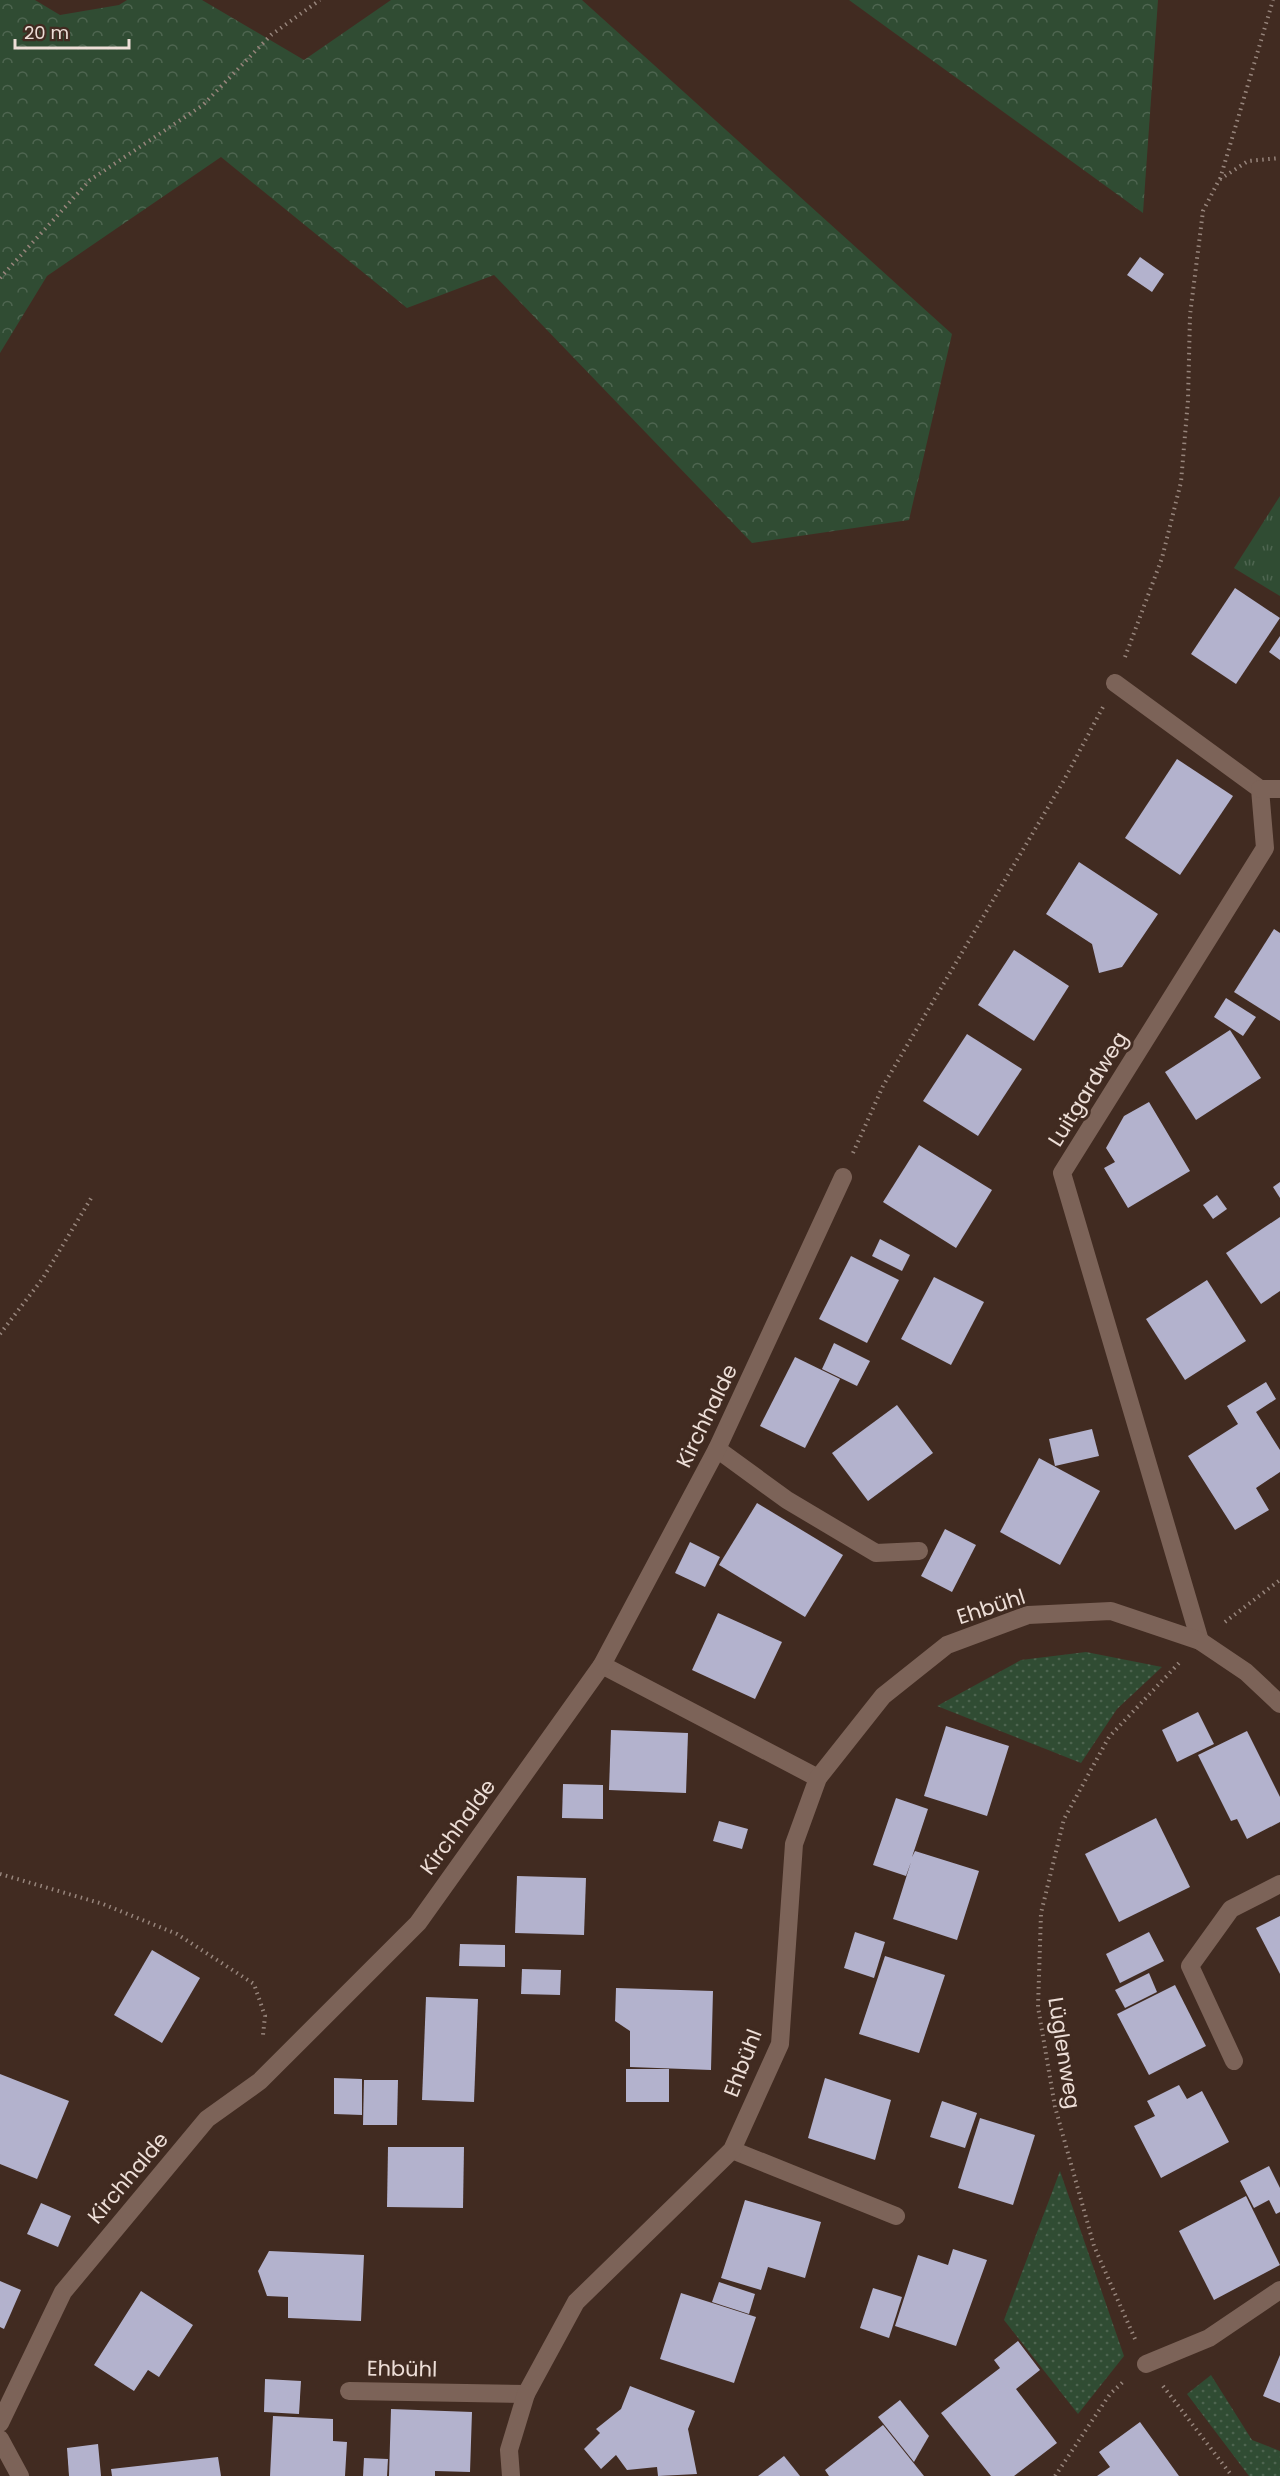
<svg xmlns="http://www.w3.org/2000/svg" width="1280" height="2476" font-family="Poppins,sans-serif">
<defs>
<pattern id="grass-tufts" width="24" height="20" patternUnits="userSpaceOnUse" patternTransform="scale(1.5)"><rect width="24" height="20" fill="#304c33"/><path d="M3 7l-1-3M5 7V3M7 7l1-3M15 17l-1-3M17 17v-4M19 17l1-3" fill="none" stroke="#4e6550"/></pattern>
<pattern id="forest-crowns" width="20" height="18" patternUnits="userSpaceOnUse" patternTransform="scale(1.5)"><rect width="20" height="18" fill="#304c33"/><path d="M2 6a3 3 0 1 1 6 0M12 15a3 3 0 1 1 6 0" fill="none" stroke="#4e6550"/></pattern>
<pattern id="park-dots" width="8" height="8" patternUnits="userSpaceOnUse" patternTransform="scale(1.5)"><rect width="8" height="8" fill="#304c33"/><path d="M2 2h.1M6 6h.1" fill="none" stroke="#4e6550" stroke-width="1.8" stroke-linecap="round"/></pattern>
</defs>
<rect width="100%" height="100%" fill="#412b21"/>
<polygon fill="url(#grass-tufts)" points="1280,496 1280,596 1234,568"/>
<g fill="url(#forest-crowns)">
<polygon points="0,0 35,0 60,15 119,5 127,0 202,0 304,60 391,0 582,0 952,334 909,520 752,543 494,275 407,308 221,157 47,276 0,353"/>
<polygon points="849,0 1158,0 1143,213"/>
</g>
<g fill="url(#park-dots)">
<polygon points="1086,1652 1162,1667 1117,1709 1081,1763 937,1706 1021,1660"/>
<polygon points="1060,2171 1124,2356 1078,2414 1004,2320"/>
<polygon points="1211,2375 1252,2440 1280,2451 1280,2476 1249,2476 1187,2394"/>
</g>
<g fill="#b3b2cd">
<polygon points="1140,257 1164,274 1152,292 1127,275"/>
<polygon points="1235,588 1280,618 1236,684 1191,654"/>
<polygon points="1280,636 1280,660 1269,652"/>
<polygon points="1177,759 1233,796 1180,875 1125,838"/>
<polygon points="1079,862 1158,914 1122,967 1099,973 1092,944 1046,914"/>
<polygon points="1274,929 1280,933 1280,1021 1234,992"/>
<polygon points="1014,950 1069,986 1034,1041 978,1005"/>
<polygon points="1226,998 1256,1017 1243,1036 1214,1017"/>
<polygon points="1230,1030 1261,1078 1196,1120 1165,1072"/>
<polygon points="967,1034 1022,1069 978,1136 923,1101"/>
<polygon points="1149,1102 1190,1171 1128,1208 1104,1168 1115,1162 1106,1148 1124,1116"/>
<polygon points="919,1145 992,1190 956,1248 883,1202"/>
<polygon points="1280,1182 1280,1198 1273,1187"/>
<polygon points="1217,1195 1227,1209 1213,1219 1203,1205"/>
<polygon points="1280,1217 1280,1291 1261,1304 1226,1253"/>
<polygon points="880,1239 910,1255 902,1271 872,1256"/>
<polygon points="851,1256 899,1280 867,1343 819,1319"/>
<polygon points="934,1277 984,1302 951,1365 901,1339"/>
<polygon points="1207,1280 1246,1341 1185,1380 1146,1319"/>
<polygon points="834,1343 870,1361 857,1386 822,1369"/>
<polygon points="795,1357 840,1379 805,1448 760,1426"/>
<polygon points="1266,1382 1276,1399 1256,1412 1280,1450 1280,1472 1256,1488 1269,1510 1235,1530 1188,1456 1238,1424 1227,1406"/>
<polygon points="897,1405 933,1453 868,1501 832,1453"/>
<polygon points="1092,1429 1099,1456 1055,1466 1049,1439"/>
<polygon points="1039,1458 1100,1491 1060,1565 1000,1532"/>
<polygon points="757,1503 843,1555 805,1617 719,1565"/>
<polygon points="945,1529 976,1545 952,1592 921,1576"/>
<polygon points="690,1542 720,1557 705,1587 675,1573"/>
<polygon points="718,1613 782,1642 755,1699 692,1670"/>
<polygon points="1198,1712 1214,1744 1177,1762 1162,1730"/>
<polygon points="946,1726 1009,1746 987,1816 924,1796"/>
<polygon points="611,1730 688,1733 686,1793 609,1790"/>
<polygon points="1247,1731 1280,1797 1280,1822 1247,1839 1237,1819 1231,1821 1198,1755"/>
<polygon points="563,1784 603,1785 603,1819 562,1818"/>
<polygon points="896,1798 928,1809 912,1857 915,1851 979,1871 957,1940 893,1919 911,1862 906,1876 873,1865"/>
<polygon points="1156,1818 1190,1887 1119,1922 1085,1854"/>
<polygon points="719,1821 748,1829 742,1849 713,1841"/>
<polygon points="517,1876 586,1878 584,1935 515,1933"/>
<polygon points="1280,1916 1280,1974 1256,1928"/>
<polygon points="855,1932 885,1942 874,1978 844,1968"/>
<polygon points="1149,1932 1164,1961 1120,1983 1106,1954"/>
<polygon points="460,1944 505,1945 505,1967 459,1966"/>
<polygon points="152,1950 200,1978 162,2043 114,2015"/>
<polygon points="885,1956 945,1975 919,2053 859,2034"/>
<polygon points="522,1969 561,1970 560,1995 521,1994"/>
<polygon points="1149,1973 1157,1992 1125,2008 1115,1990"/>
<polygon points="1175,1985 1206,2046 1149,2075 1117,2014"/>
<polygon points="616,1988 713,1991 711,2070 630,2067 630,2031 615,2021"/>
<polygon points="426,1997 478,1999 474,2102 422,2100"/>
<rect x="626" y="2069" width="43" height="33"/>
<polygon points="0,2074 69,2101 37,2179 0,2164"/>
<polygon points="334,2078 362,2079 362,2115 334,2114"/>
<polygon points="825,2078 891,2100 875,2160 808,2138"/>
<polygon points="364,2080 398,2080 397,2125 363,2125"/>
<polygon points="1179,2085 1187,2099 1202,2091 1229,2142 1161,2178 1134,2126 1155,2116 1147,2101"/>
<polygon points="942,2101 977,2113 965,2148 930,2137"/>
<polygon points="980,2118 1035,2135 1013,2205 958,2188"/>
<polygon points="388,2147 464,2147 463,2208 387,2207"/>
<polygon points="1269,2166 1280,2188 1280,2212 1276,2214 1269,2200 1254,2208 1240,2181"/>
<polygon points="1246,2196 1280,2265 1214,2300 1179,2231"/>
<polygon points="745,2200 821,2222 805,2278 768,2267 761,2290 721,2278"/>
<polygon points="41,2203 71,2216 58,2247 27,2234"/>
<polygon points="953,2249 987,2260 956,2346 895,2326 918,2255 948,2265"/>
<polygon points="269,2251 364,2255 361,2321 288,2318 288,2297 267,2296 258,2271"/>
<polygon points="0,2281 21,2290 4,2329 0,2327"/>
<polygon points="719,2282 755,2294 749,2314 712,2302"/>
<polygon points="873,2288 902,2297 889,2338 860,2328"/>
<polygon points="141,2291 193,2325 159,2377 148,2370 134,2391 94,2365"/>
<polygon points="681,2293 756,2317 734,2383 660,2359"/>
<polygon points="1018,2341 1040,2370 1016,2389 1057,2443 1014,2476 991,2476 941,2413 1000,2368 994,2360"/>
<polygon points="1280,2355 1280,2403 1263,2396"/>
<polygon points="265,2379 301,2381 299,2414 264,2412"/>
<polygon points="630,2386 695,2411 688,2429 697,2474 658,2476 657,2467 627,2470 616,2455 601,2469 584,2449 600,2433 596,2429 621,2409"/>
<polygon points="900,2400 929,2436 914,2462 878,2417"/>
<polygon points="391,2409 472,2412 470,2472 435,2471 435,2476 389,2476"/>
<polygon points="273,2416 333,2419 333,2441 347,2442 345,2476 270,2476"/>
<polygon points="1140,2422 1179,2476 1097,2476 1110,2467 1099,2452"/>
<polygon points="883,2425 924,2476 829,2476 825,2470"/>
<polygon points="98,2444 101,2476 69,2476 67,2448"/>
<polygon points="784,2456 800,2476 758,2476"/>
<polygon points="218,2457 221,2476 112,2476 111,2469"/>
<polygon points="364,2458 388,2459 387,2476 363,2476"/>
</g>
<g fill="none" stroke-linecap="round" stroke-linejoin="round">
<g stroke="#97857c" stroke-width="4" stroke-dasharray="1.5 4.5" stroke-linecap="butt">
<polyline points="1220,179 1273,0"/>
<polyline points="0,278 90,180 203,105 271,35 320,0"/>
<polyline points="1125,657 1162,558 1181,482 1188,400 1190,315 1203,211 1219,180 1248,161 1280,158"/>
<polyline points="853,1153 883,1086 1063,782 1103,707"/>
<polyline points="0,1334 43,1278 93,1195"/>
<polyline points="1225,1622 1280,1580"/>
<polyline points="0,1874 103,1904 177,1934 254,1984 265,2016 263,2035"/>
<polyline points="1135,2339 1094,2246 1055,2107 1038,2007 1041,1913 1064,1819 1109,1737 1179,1663"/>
<polyline points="1163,2386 1232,2476"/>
<polyline points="1055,2476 1110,2394 1124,2381"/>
</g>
<g stroke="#7c6358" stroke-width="18">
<polyline points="1115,683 1260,789 1265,848 1062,1173 1200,1641"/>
<polyline points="1260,789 1280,789"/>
<polyline points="717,1449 787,1500 876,1553 919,1551"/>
<polyline points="602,1665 818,1778"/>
<polyline points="1234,2061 1190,1966 1231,1909 1280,1884"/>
<polyline points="732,2150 896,2216"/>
<polyline points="1146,2364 1209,2338 1280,2290"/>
<polyline points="349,2391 526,2394"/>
<polyline points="0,2423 63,2292 207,2119 260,2081 418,1923 602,1665 717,1449 843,1177"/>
<polyline points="0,2439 20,2476"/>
<polyline points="511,2476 509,2450 526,2394 576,2302 732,2150 780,2044 794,1844 818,1778 883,1696 947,1645 1028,1615 1111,1611 1200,1641 1246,1672 1280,1704"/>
</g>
</g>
<g text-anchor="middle" stroke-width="6" stroke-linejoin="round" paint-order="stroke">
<g font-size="21" fill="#edded7" stroke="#412b21">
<text transform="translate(1088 1089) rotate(-58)" y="7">Luitgardweg</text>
<text transform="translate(707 1416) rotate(-64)" y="7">Kirchhalde</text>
<text transform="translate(991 1607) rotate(-18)" y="7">Ehbühl</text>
<text transform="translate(458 1827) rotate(-54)" y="7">Kirchhalde</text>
<text transform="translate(1064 2053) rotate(81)" y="7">Lüglenweg</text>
<text transform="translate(743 2063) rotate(-69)" y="7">Ehbühl</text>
<text transform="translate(128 2178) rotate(-50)" y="7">Kirchhalde</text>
<text transform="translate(402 2369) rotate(1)" y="7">Ehbühl</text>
</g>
</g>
<path d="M15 39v9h114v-9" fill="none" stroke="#edded7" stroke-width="3"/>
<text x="24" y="39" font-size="18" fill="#edded7" stroke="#412b21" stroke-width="4.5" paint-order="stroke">20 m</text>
</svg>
